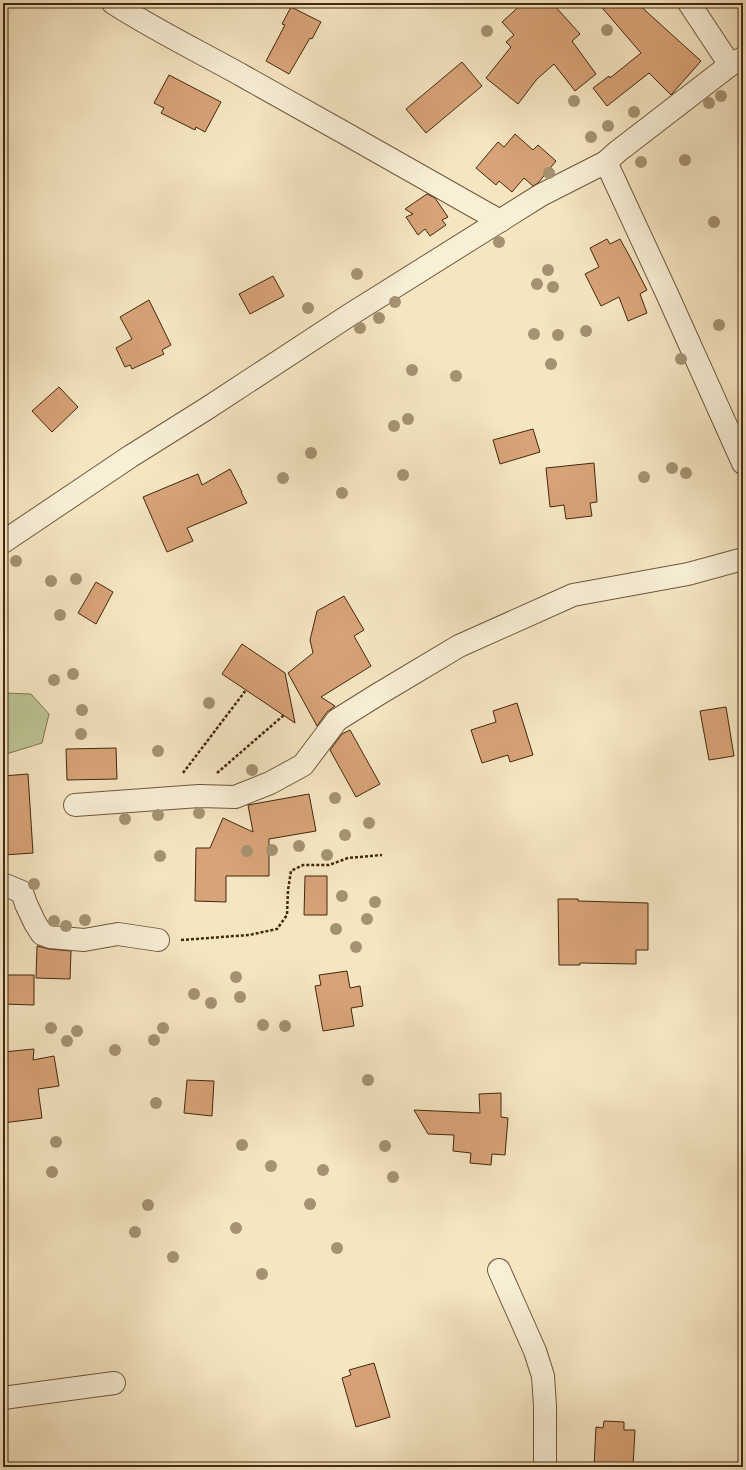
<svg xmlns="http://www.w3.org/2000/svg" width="746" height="1470" font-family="Cardo,serif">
<rect width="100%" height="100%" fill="#f5e6c2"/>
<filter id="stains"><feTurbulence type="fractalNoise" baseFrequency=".005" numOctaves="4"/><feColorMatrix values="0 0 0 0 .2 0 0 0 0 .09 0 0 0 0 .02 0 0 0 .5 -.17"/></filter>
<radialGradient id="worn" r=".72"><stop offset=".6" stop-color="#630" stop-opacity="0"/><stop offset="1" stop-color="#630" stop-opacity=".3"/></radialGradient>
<polygon fill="#bcc493" stroke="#807650" points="3,693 31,694 49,714 42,743 3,755"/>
<g fill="#d8a378" stroke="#44270d">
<polygon points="523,3 552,3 580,34 572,41 596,74 575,91 554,64 537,79 518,104 486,78 511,47 506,42 514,35 502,22"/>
<polygon points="598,3 637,3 701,61 671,95 649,73 607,106 593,88 609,76 610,78 641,53"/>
<polygon points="291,7 321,22 312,39 310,38 289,74 266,61 285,25 282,24"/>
<polygon points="462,62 482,86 426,133 406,109"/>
<polygon points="169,75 221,102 205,132 196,127 195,130 161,113 164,108 154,103"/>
<polygon points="515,134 533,150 538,145 556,161 538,183 533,186 524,178 512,192 499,181 496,185 476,168 498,142 504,147"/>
<polygon points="427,194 435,198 448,217 442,220 446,225 430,236 425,229 418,235 406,217 413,214 405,209"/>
<polygon points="607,239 610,244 620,239 630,257 647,290 640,294 647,313 628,321 619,297 601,306 585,274 599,267 590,248"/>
<polygon points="273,276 284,296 250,314 239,294"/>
<polygon points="149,300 171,345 162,350 164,354 132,369 130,365 125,367 116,348 132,339 120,317"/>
<polygon points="59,387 78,407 52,432 32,411"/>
<polygon points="533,429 540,452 500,464 493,440"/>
<polygon points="594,463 597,502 590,503 592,516 566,519 564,505 550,507 546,468"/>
<polygon points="230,469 242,492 241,492 247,503 187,528 193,541 167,552 143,497 198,474 202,485"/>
<polygon points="96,582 113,592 96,624 78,613"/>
<polygon points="344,596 364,630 354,636 371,666 321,697 335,706 327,712 317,726 288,673 313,653 310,640 317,611"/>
<polygon points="242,644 285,673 295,723 222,674"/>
<polygon points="517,703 533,755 510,762 508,755 482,763 471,730 496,722 493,711"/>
<polygon points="726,707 734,756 709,760 700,711"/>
<polygon points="350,730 380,784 356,797 330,750 342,734"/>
<polygon points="116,748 117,779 67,780 66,749"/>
<polygon points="28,774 33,853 4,855 3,776"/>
<polygon points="309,794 316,831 269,839 269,876 226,876 226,902 195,901 196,848 210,848 223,818 253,832 248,805"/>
<polygon points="305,876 327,876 327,915 304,915"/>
<polygon points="558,899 578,899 578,901 648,903 648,950 636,950 636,964 580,963 580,965 559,965"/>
<polygon points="37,946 49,949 71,951 70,979 36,978"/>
<polygon points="347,971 350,988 360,986 363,1006 351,1008 354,1026 323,1031 315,986 321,985 319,975"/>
<polygon points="3,975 34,975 34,1005 3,1004"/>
<polygon points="34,1049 33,1060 54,1056 59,1086 38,1089 42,1118 3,1123 3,1052"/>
<polygon points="187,1080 214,1081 212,1116 184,1113"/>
<polygon points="501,1093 501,1117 508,1118 505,1155 492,1154 491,1165 470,1163 471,1153 453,1151 454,1135 428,1134 414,1110 480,1113 479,1094"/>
<polygon points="374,1363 390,1417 356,1427 342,1378 351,1375 349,1370"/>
<polygon points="604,1421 624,1422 624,1430 635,1430 633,1467 594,1467 596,1427 603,1428"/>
</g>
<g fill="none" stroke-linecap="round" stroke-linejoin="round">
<g stroke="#70573a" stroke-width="24">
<g id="minor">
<path d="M113,3C155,30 200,52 243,76C329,124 414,172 500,221"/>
<polyline points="689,3 730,65"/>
<polyline points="606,162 668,296 743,463"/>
<polyline points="3,542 131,456 206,409 348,316 541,195 606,162 617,152 730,65 743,58"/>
<polyline points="75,805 199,796 235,797 270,783 303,765 337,720 377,695 459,646 573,595 688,574 743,559"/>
<polyline points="3,885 5,885 22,892 26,904 35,923 42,934 50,937 84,940 118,934 158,940"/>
<polyline points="499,1270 535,1351 543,1376 545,1406 545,1467"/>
<polyline points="3,1398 114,1383"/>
</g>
</g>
<g stroke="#44270d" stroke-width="2.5" stroke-dasharray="3 2" stroke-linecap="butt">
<polyline points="183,773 246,690"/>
<polyline points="217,773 284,715"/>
<polyline points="181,940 249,935 277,929 287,915 288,890 291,871 303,865 329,865 348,858 382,855"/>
</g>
<use href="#minor" stroke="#f8efd7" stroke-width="22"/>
</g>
<g fill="#a49271">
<circle cx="607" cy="30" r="6"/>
<circle cx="487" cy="31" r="6"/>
<circle cx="721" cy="96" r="6"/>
<circle cx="574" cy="101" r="6"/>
<circle cx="709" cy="103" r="6"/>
<circle cx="634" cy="112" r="6"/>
<circle cx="608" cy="126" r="6"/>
<circle cx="591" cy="137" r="6"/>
<circle cx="685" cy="160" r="6"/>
<circle cx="641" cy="162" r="6"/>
<circle cx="549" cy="173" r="6"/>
<circle cx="714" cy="222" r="6"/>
<circle cx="499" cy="242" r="6"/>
<circle cx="548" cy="270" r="6"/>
<circle cx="357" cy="274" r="6"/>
<circle cx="537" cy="284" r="6"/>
<circle cx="553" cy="287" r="6"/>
<circle cx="395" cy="302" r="6"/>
<circle cx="308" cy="308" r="6"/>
<circle cx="379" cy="318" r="6"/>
<circle cx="719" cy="325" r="6"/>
<circle cx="360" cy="328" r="6"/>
<circle cx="586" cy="331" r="6"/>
<circle cx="534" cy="334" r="6"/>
<circle cx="558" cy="335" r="6"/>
<circle cx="681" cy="359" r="6"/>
<circle cx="551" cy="364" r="6"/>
<circle cx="412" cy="370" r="6"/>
<circle cx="456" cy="376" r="6"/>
<circle cx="408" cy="419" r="6"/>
<circle cx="394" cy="426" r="6"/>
<circle cx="311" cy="453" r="6"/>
<circle cx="672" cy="468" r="6"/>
<circle cx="686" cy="473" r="6"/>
<circle cx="403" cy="475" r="6"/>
<circle cx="644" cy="477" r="6"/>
<circle cx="283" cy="478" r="6"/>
<circle cx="342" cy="493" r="6"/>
<circle cx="16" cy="561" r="6"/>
<circle cx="76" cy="579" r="6"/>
<circle cx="51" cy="581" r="6"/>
<circle cx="60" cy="615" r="6"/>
<circle cx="73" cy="674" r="6"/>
<circle cx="54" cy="680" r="6"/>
<circle cx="209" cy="703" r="6"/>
<circle cx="82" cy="710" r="6"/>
<circle cx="81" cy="734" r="6"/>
<circle cx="158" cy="751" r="6"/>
<circle cx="252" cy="770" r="6"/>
<circle cx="335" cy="798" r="6"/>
<circle cx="199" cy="813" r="6"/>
<circle cx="158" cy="815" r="6"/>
<circle cx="125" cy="819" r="6"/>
<circle cx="369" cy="823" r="6"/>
<circle cx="345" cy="835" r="6"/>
<circle cx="299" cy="846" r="6"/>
<circle cx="272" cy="850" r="6"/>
<circle cx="247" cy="851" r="6"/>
<circle cx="327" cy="855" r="6"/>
<circle cx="160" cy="856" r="6"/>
<circle cx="34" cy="884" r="6"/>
<circle cx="342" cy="896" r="6"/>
<circle cx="375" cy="902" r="6"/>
<circle cx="367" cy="919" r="6"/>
<circle cx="85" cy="920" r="6"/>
<circle cx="54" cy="921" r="6"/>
<circle cx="66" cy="926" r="6"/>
<circle cx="336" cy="929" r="6"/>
<circle cx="356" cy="947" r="6"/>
<circle cx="236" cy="977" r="6"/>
<circle cx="194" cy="994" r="6"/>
<circle cx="240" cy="997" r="6"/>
<circle cx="211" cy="1003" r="6"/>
<circle cx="263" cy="1025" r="6"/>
<circle cx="285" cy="1026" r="6"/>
<circle cx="51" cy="1028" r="6"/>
<circle cx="163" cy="1028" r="6"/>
<circle cx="77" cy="1031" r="6"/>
<circle cx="154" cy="1040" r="6"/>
<circle cx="67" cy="1041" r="6"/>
<circle cx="115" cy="1050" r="6"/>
<circle cx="368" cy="1080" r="6"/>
<circle cx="156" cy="1103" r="6"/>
<circle cx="56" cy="1142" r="6"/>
<circle cx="242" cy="1145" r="6"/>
<circle cx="385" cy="1146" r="6"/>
<circle cx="271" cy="1166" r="6"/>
<circle cx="323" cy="1170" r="6"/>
<circle cx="52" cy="1172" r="6"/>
<circle cx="393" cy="1177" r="6"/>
<circle cx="310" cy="1204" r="6"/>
<circle cx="148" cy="1205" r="6"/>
<circle cx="236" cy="1228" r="6"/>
<circle cx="135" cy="1232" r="6"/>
<circle cx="337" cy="1248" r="6"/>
<circle cx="173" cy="1257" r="6"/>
<circle cx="262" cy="1274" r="6"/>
</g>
<rect width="746" height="1470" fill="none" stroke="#f5e6c2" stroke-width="16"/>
<rect x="4" y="4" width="738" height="1462" fill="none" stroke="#44270d" stroke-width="2"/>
<rect x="8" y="8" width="730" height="1454" fill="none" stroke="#44270d"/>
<rect width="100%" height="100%" filter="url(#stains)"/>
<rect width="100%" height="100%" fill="url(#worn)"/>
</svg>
